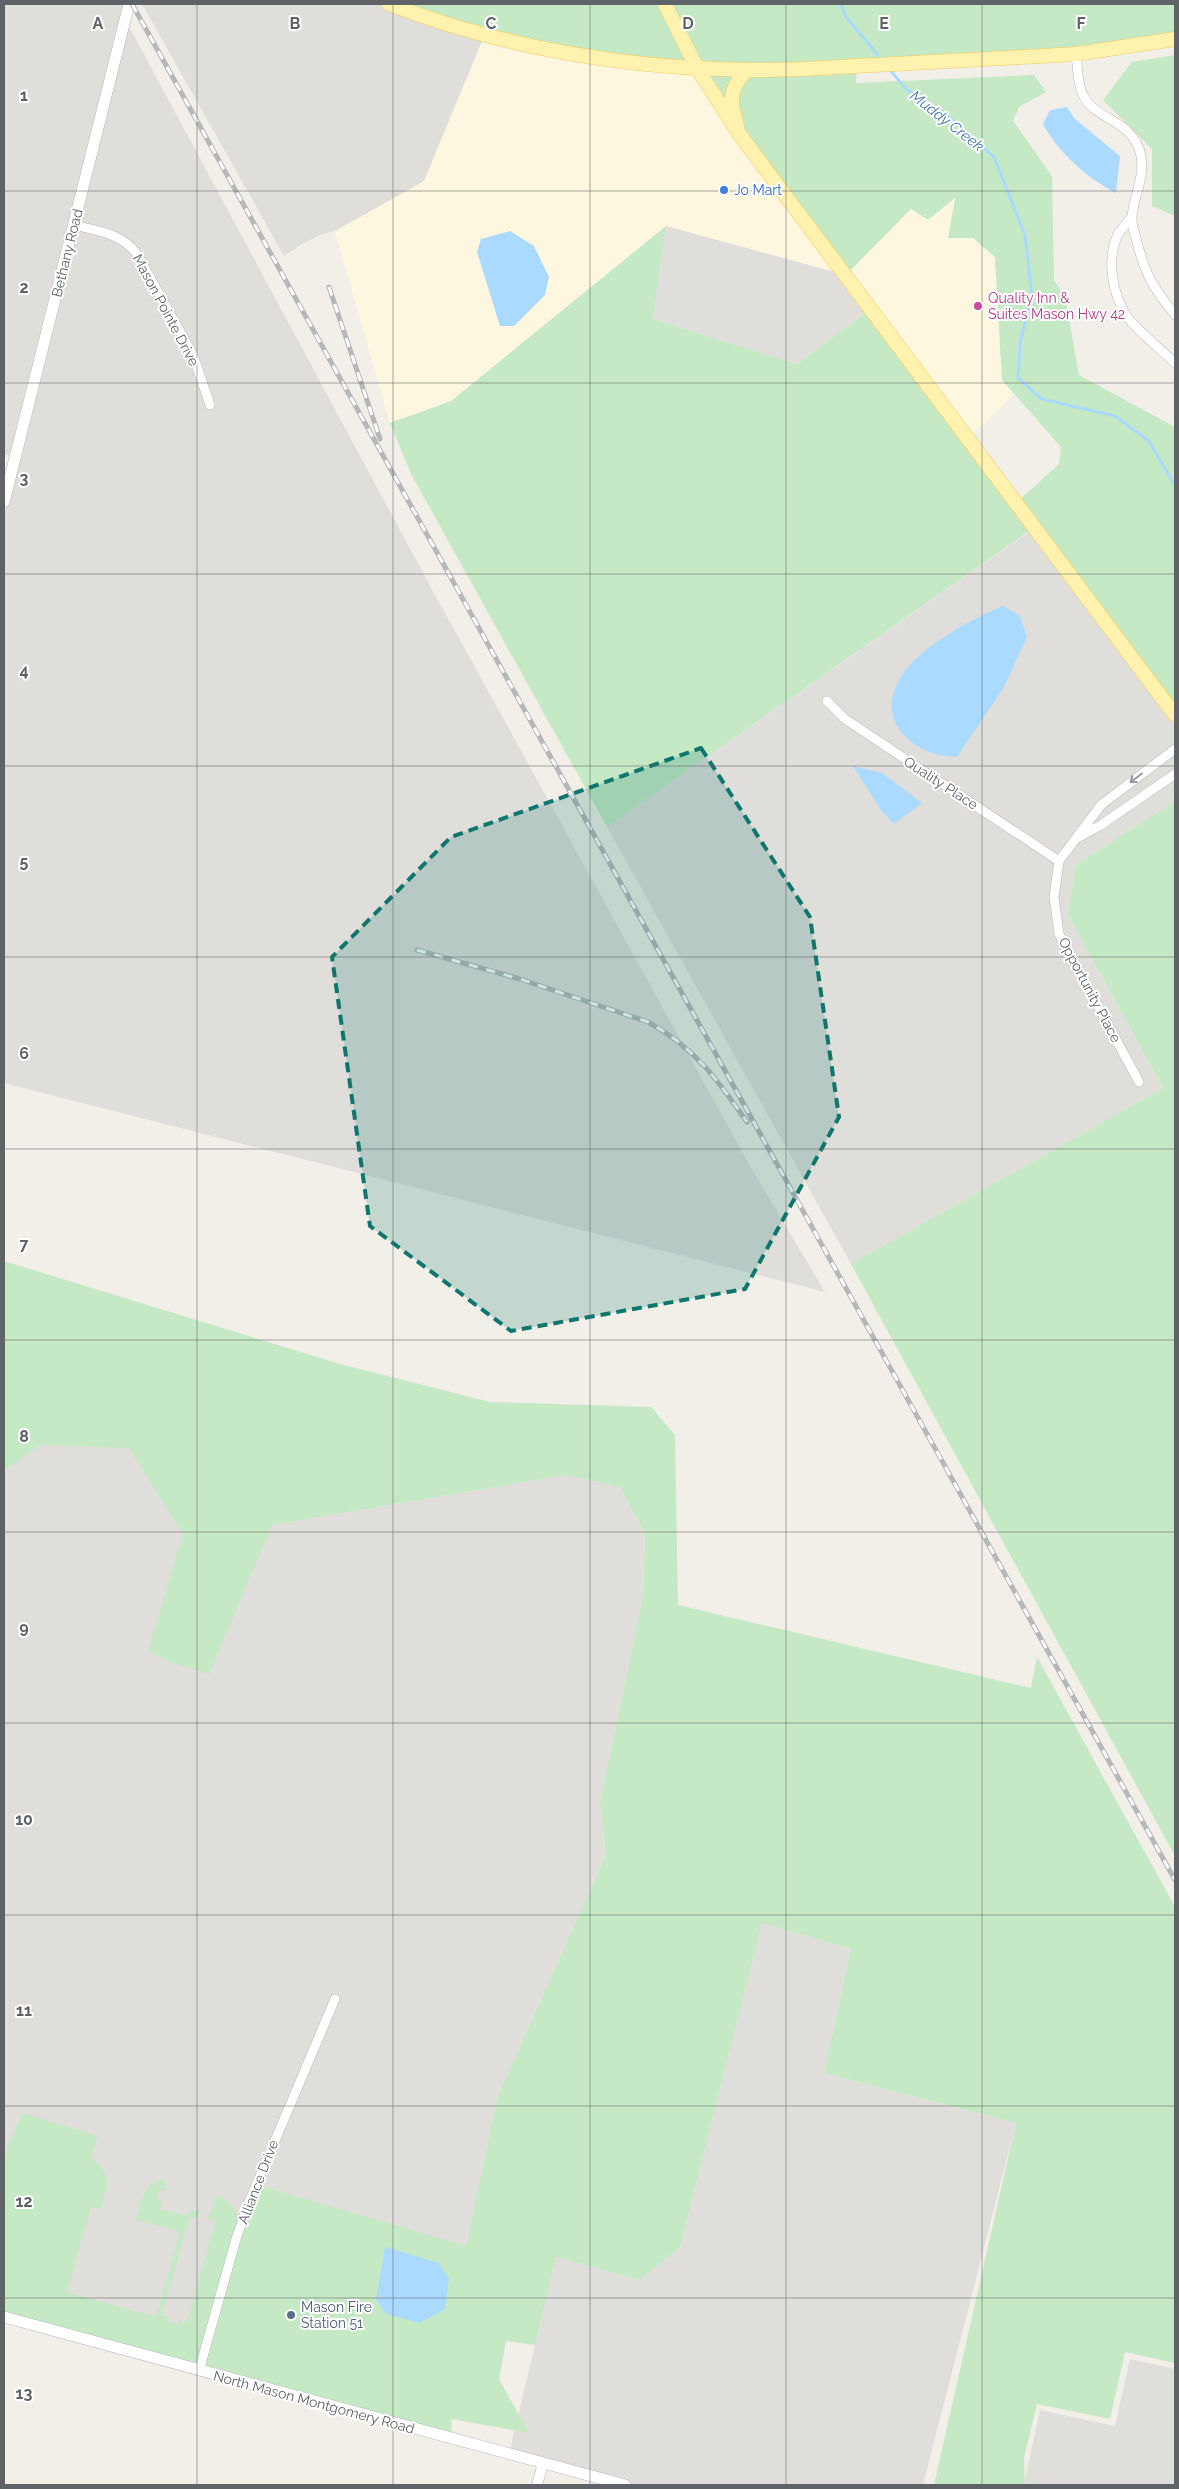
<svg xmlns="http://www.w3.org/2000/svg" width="1179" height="2489" font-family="Raleway,sans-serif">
<rect width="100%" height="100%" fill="#f1efe8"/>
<polygon fill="#fef7e0" points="484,36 697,68 911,209 955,198 973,238 995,257 1002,380 1014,394 969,438 667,226 451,401 390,423 335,231 424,181"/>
<g fill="#e0deda">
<polygon points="4,4 129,4 125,19 429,584 750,1166 825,1292 4,1083 4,502 15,457 4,454"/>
<polygon points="142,4 395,4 484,36 424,181 335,231 325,233 302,244 284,256"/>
<polygon points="666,226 846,275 872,308 797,364 653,319"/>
<polygon points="1036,527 1175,715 1175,801 1076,865 1068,915 1163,1088 851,1264 607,827"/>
<polygon points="4,1261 272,1525 565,1475 620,1487 645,1534 643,1597 600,1802 606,1855 498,2095 466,2247 256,2184 199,2371 4,2317"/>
<polygon points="762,1923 851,1949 824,2073 1016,2123 923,2485 621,2485 509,2454 556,2257 639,2280 680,2248"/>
<polygon points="1130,2359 1175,2369 1175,2485 1024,2485 1040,2410 1115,2426"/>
</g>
<g fill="#c5e8c5">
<polygon points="395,4 1175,4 1175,36 1128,46 857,66 856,83 1034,75 1046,92 1019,107 1013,121 1052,176 1054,280 1065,297 1079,375 1175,427 1175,715 1035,527 607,827 411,474 390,423 451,401 666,226 653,319 797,364 872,308 1017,502 1059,464 1061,447 1002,380 995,257 973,238 948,238 955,198 928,220 911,209 846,275 697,68 484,36"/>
<polygon points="1175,55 1175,216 1152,206 1152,149 1103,100 1132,62"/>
<polygon points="1175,801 1175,1856 851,1264 1163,1088 1068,915 1076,865"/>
<path d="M4,1261L340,1364L490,1402L651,1407L675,1435L678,1605L1031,1688L1037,1657L1175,1907V2363L1125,2352L1110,2419L1037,2404L1024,2458L1025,2485H934L1016,2123L824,2073L851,1949L762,1923L680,2248L639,2280L556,2257L535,2345L506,2341L499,2379L529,2433L451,2419L452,2439L4,2317V2157L22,2113L98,2136L91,2158C114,2175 107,2185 101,2209L91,2207L67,2292L156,2317L180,2232L136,2220C141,2202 142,2186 161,2179L167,2183L165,2191L159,2190L157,2200L162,2201L160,2209L187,2216L190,2209L199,2212L197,2218L190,2217L162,2315L169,2317L168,2322L178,2324L179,2320L187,2322L216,2220L208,2218L216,2196L224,2197L235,2210L241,2223L256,2184L466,2246L498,2095L606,1855L600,1802L643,1597L645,1534L620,1487L565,1475L272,1525L209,1674L169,1662L148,1651L183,1534L129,1448L40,1445L4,1471Z"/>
</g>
<g fill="#aadaff">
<path d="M1067,107L1075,119L1120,156L1116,193C1087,178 1059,153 1043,124L1050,110Z"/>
<polygon points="510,231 534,246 549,277 545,295 514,326 500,326 477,252 481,239"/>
<path d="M1003,606L1020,616L1027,637L1003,689L957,757C947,756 935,755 927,751C878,728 884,686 921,654C942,636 978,616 1003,606Z"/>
<polygon points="853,766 882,773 922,803 894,824 881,810"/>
<polygon points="385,2247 439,2263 449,2279 445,2309 420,2323 387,2314 376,2300"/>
</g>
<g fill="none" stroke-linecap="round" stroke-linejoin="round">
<g stroke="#aadaff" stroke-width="3">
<polyline points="841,4 846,17 883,61"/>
<polyline points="890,70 906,89 950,118 994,157 1025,235 1032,296 1020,342 1018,378 1042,399 1115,416 1149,441 1175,486"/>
</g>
<g stroke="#b5b8bc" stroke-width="10">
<g id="minor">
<path d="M1076,54C1078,67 1077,83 1083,95C1095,121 1134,119 1141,156C1145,177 1134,196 1132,216C1131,223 1134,232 1136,238C1144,272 1153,288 1175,315"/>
<path d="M1131,218C1127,223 1120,230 1117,236C1107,260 1112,293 1126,315C1135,329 1162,350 1175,363"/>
<path d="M74,225C98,231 121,233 137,254L193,355L210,405"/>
<polyline points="827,701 845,719 1059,861"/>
<polyline points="1079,837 1101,825 1175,774"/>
<polyline points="1139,1082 1059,934 1054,897 1059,861 1101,805 1175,749"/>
<polyline points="199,2371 236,2239 249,2202 335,1999"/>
</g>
</g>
<g stroke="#b5b8bc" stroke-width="11">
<polyline id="tertiary" points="537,2485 543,2463"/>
</g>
<g stroke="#b6babf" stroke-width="12">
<g id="secondary">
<polyline points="4,502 129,4"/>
<polyline points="4,2317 625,2485"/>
</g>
</g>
<g stroke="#f2c960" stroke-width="15">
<g id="primary">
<path d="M389,4C504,48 624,68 747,70C790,71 833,67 875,65C931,62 986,59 1041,56L1076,54L1175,39"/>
<polyline points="665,4 697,68 740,135 1175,715"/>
<path d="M737,125C729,99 729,91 746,70"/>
</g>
</g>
<use href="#minor" stroke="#fff" stroke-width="9"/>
<use href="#tertiary" stroke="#fff" stroke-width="10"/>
<use href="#secondary" stroke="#fff" stroke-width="11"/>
<use href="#primary" stroke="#fff2af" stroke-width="14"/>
<g stroke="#b6b7b8" stroke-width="5">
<g id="rail">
<polyline points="132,4 1175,1880"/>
<polyline points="329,287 380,439"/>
<path d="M417,950L520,979L648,1022C695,1048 717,1079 747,1122"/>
</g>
</g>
<use href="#rail" stroke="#fff" stroke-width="3" stroke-dasharray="9" stroke-linecap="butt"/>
</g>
<defs><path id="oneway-shaft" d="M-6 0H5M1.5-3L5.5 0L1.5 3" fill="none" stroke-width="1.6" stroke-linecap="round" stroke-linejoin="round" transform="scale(1.25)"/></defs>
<use stroke="#979a9d" href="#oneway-shaft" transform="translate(1136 778) rotate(143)"/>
<path fill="#0f766e" fill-opacity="0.2" stroke="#0f766e" stroke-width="4" stroke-dasharray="10 6" stroke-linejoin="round" d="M701,748L810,917L839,1117L745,1289L511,1331L370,1226L332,957L451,837Z"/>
<path fill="none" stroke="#5f6368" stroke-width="1" stroke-opacity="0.55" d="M197,4V2485M393,4V2485M590,4V2485M786,4V2485M982,4V2485M4,191H1175M4,383H1175M4,574H1175M4,766H1175M4,957H1175M4,1149H1175M4,1340H1175M4,1532H1175M4,1723H1175M4,1915H1175M4,2106H1175M4,2298H1175"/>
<circle fill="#3f7fe0" stroke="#fff" stroke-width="2" cx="724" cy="190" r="5"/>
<circle fill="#d1479c" stroke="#fff" stroke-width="2" cx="978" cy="306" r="5"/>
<circle fill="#5c6f8a" stroke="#fff" stroke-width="2" cx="291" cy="2315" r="5"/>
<g text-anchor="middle" stroke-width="4" stroke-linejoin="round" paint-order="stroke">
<g font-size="14" fill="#366cbe" stroke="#fff" text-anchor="start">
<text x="734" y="195">Jo Mart</text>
</g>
<g font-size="14" fill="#5f6368" stroke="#fff">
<text transform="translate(67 253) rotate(-76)" y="5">Bethany Road</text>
<text transform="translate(166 310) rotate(62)" y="5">Mason Pointe Drive</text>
<text transform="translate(941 783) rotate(33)" y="5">Quality Place</text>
<text transform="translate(1090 990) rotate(62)" y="5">Opportunity Place</text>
<text transform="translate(258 2182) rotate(-69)" y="5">Alliance Drive</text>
<text transform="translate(314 2402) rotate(15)" y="5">North Mason Montgomery Road</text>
</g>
<g font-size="14" fill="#b23c85" stroke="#fff" text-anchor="start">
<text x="988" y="303">Quality Inn &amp;<tspan x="988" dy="16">Suites Mason Hwy 42</tspan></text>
</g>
<g font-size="14" fill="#4e5e75" stroke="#fff" text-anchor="start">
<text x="301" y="2312">Mason Fire<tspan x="301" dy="16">Station 51</tspan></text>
</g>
<g font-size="15" font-style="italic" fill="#4174aa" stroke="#fff">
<text transform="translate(947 121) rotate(38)" y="5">Muddy Creek</text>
</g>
</g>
<g font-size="16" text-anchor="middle" font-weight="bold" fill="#5f6368" stroke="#fff" stroke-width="4" stroke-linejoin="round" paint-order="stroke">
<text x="98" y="29">A</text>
<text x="295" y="29">B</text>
<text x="491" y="29">C</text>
<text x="688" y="29">D</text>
<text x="884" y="29">E</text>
<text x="1081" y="29">F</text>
<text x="24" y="101">1</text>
<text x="24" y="293">2</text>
<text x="24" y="484">3</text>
<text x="24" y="676">4</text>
<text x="24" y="867">5</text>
<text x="24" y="1059">6</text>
<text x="24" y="1250">7</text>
<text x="24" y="1442">8</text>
<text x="24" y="1633">9</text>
<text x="24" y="1825">10</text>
<text x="24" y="2016">11</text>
<text x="24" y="2207">12</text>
<text x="24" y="2399">13</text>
</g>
<rect width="1179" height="2489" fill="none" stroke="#5f6368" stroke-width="10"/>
</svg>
